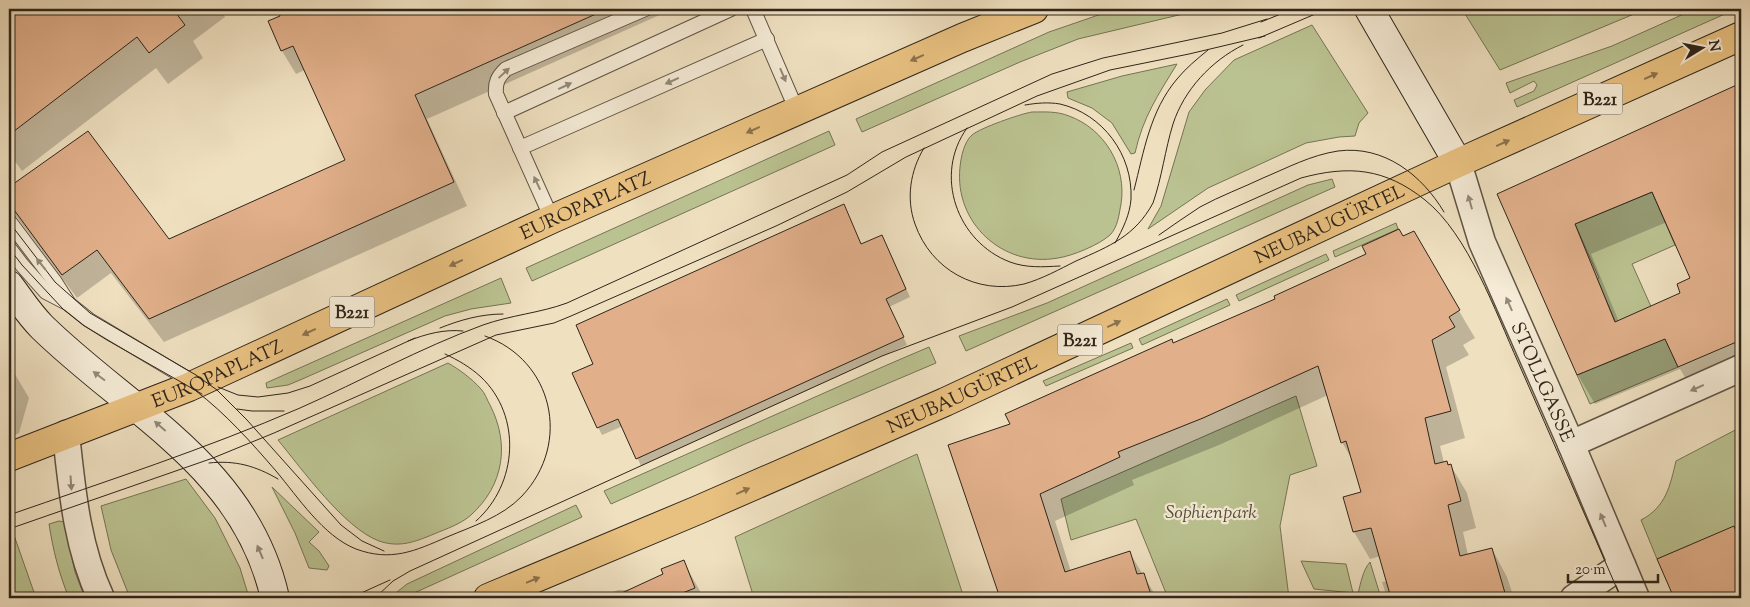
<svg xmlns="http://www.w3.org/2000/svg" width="1750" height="607" font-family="'Sorts Mill Goudy',serif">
<rect width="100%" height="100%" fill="#efe0c0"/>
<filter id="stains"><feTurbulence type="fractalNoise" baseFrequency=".004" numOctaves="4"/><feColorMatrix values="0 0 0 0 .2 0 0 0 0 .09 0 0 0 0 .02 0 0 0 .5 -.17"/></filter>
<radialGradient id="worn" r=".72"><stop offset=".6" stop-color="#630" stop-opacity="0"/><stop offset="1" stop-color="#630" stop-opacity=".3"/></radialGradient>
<g fill="#bbc291" stroke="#757456">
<polygon points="1116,9 1204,9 1078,39 1020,62 862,132 856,119 1049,32"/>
<polygon points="1462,9 1646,9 1500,70"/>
<polygon points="1695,9 1736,9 1517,107 1514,100 1534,91 1537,85 1534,81 1510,93 1506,83 1612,46"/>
<polygon points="1312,25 1368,113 1359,123 1355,136 1339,137 1306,143 1267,161 1208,188 1148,229 1161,206 1189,112 1205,90 1234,60"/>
<path d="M1177,64C1158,95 1143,117 1135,153L1131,154L1112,123L1092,108L1068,98L1067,92L1122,76Z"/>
<path d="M1032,112C1044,112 1057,111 1069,116C1105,129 1127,167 1121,204C1119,214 1118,227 1110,235C1099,245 1072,256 1058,258C1003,268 954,223 960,167C961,157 964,142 972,135C980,128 1020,114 1032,112Z"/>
<polygon points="829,131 835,145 532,281 526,268"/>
<polygon points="1332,179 1335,187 966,351 959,336 1047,303 1308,185"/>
<polygon points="1652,192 1675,245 1632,264 1678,367 1590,404 1577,375 1629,354 1597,279 1599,278 1575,224"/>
<polygon points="1396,223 1398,229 1335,257 1333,251"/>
<polygon points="1326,254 1329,260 1239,301 1236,295"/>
<polygon points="501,278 511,303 471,309 445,316 300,380 288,385 267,388 266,383"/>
<polygon points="1227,299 1230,305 1142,345 1139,339"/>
<polygon points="1131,343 1133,348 1046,386 1043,381"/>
<polygon points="929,347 936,363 745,444 611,504 604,491 887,365"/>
<path d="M448,363C460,370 471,378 481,389C485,393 487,400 490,405C510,444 504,485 471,515C461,524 446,529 434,534C415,542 399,548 379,541C344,528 302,469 278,440Z"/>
<polygon points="1296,396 1317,466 1290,475 1280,526 1289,598 1168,598 1136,519 1071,540 1061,499"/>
<path d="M1741,427V544L1734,527L1657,559L1641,520C1666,507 1670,486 1676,461Z"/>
<polygon points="917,454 964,598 754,598 735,537"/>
<polygon points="186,479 215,518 240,568 248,594 237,598 130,598 111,550 101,506"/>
<polygon points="272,487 319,532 309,542 319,551 329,566 327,570 309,568 295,533"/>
<polygon points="576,505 582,517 403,598 393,598 392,596 407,584"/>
<polygon points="9,521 36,598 9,598"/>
<path d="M59,521L64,522L75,572L85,598H69C59,574 53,550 49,524Z"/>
<polygon points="1301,561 1346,564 1353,593 1314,589"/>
<path d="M1370,562L1381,598H1357C1360,587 1362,571 1370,562Z"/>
</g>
<g fill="#0003" fill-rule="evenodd">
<polygon points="9,9 220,9 225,17 193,41 203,58 168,84 156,68 22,171 9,153"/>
<polygon points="278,9 673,9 427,119 467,206 164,342 111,273 77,298 16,216 9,204 9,188 88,133 169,241 346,161 305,70 296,74 282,51 269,22 282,17"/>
<path d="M1741,85V376L1696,396L1680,369L1595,404L1578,375L1498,195ZM1667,222L1692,278L1682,293L1619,322L1591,254Z"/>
<polygon points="847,214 862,245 886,244 910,297 889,307 907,345 641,466 623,426 602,435 598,427 595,365"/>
<polygon points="1413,233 1475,338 1463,345 1469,355 1446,367 1465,438 1440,446 1444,463 1447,463 1449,466 1451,466 1467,493 1476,528 1463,532 1468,555 1492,549 1507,577 1514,598 1387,598 1382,582 1388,581 1381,556 1370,559 1354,532 1345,498 1362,493 1354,463 1342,442 1328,395 1219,445 1132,480 1134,485 1055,521 1071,572 1130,553 1157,598 1001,598 950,446 1012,425 1174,345 1276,299"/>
<polygon points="9,364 29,398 19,433 9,438"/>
<polygon points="1733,528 1741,542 1741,598 1676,598 1659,560"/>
<polygon points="683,561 704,598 598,598 618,590 626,590 637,588 664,574"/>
</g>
<g fill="#e1b08b" stroke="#2f251a" fill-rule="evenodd">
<polygon points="9,9 173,9 185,25 149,53 137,37 9,135"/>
<polygon points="277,9 607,9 415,95 454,182 149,319 97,250 62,275 9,203 9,187 88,131 169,239 345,160 293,46 281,51 268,21 280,16"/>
<path d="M1741,83V340L1678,367L1665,339L1577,375L1497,194ZM1652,192L1690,278L1677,284L1680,293L1615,322L1575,224Z"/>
<polygon points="844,204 861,244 882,235 906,289 886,299 904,337 636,459 618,419 597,428 572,373 593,364 576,325"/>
<polygon points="1399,229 1403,236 1414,231 1460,310 1449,317 1455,327 1432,340 1451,411 1425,418 1435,464 1447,461 1448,465 1451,464 1461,501 1448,505 1460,556 1492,548 1505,593 1489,598 1391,598 1371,528 1353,532 1343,497 1361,492 1346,441 1341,443 1318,366 1203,418 1118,452 1120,457 1040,494 1065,572 1130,551 1137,574 1144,573 1152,598 1000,598 948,445 1010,424 1005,414 1172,339 1173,343 1275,299 1274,296 1366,254 1362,246"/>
<polygon points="1734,526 1741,544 1741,598 1674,598 1657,559"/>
<polygon points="684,560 695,588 670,598 611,598 663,574 661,569"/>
</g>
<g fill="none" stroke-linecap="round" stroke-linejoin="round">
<g stroke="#5f5444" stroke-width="16">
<g id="lane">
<polyline points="753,9 797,111"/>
<polyline points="504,113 731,9"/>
<polyline points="520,148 767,39"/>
<path d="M552,219L496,94C495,82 498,77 506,69L645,9"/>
<polyline points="9,221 55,282 69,304"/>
<polyline points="9,248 22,265 46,292 69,304 89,320 196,384"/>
</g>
</g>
<g stroke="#5f5444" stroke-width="29">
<g id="street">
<path id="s1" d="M1458,163L1482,242L1571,444L1636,598"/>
<path d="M66,434C72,490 77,547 101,598"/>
<polyline points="1571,444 1741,368"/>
<polyline points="1574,598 1622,565"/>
</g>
</g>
<g stroke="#2f251a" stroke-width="30">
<g id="secondary">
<polyline points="1369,9 1458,163"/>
<path d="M9,285C19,298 29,314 42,327C130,413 246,467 275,598"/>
</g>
</g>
<g stroke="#2f251a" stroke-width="30">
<g id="primary">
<path id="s2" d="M9,457L189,387L552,219L962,38L1034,9"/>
<path id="s3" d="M488,598L698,510L945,402L1458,163L1741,36"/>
</g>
</g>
<use href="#lane" stroke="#f5ebd6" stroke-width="14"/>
<use href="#street" stroke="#f5ebd6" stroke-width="26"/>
<use href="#secondary" stroke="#f5ebd6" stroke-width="28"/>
<use href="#primary" stroke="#e8c080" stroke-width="28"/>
<g stroke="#2f251a" stroke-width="1">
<polyline points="1261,22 1293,9"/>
<polyline points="1259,38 1327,9"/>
<path d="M1025,105C1037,103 1048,102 1060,104C1103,114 1133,155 1131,199C1130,214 1123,229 1115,243"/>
<path d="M967,128C933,175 957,242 1010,262C1026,268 1042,267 1060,266"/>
<path d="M924,148C910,171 906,199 915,224C931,270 977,295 1024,284C1042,279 1060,269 1076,261C1110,246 1135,236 1153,203C1162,177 1165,150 1173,124C1184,90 1211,61 1243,45"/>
<path d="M1134,190C1144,151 1150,111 1177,79C1186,68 1197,59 1208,50"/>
<polyline points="9,222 55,282 90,313 196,375 217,390 247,420 341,525 362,541 384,551"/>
<path d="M1159,235C1172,226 1186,216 1200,207C1220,196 1242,188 1263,178C1287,168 1311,155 1338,151C1384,145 1422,175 1444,212"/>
<polyline points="9,248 22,265 63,309 83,325 107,340 202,394"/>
<path d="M440,328C460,320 481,314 503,314"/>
<path d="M408,341C426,334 444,329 463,331"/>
<path d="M445,354C458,360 470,367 481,377C522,416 518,484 476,521"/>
<polyline points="218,387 238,395 258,397 288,393 310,386 415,338"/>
<path d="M196,391C226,414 251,442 276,471C298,497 323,536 356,549C391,562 415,551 447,537C473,526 502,517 522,496C572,443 553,360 485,336"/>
<polyline points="237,409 252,411 284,411"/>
<path d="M209,463C235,460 256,466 278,479"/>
<path d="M9,515C107,481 205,449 300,408C361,381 420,348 483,325C511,315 540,313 567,303L847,175L882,152L1052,74L1103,58L1222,33L1267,19"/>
<polyline points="9,529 213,458 274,433 496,335 554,323 571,316 776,226 847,192 906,157 1037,96 1110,70 1189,54 1265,36"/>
<polyline points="350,598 390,580"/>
<path d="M375,598L393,581L410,571L882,356L1012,307L1301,178C1349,165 1385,168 1425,200C1468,234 1496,313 1518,362C1553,441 1587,520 1621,598"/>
</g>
</g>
<defs><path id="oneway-solid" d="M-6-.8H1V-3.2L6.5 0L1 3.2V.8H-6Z" transform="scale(1.25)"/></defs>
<g fill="#8c724d">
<use href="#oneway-solid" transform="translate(917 58) rotate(156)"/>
<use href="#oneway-solid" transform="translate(1651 76) rotate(-24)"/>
<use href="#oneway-solid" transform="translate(753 130) rotate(156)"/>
<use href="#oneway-solid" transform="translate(1503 143) rotate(-24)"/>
<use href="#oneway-solid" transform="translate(456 263) rotate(155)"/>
<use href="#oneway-solid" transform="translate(1114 324) rotate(-25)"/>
<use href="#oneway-solid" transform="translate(309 332) rotate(155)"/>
<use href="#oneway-solid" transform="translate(743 491) rotate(-24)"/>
<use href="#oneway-solid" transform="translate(533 580) rotate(-22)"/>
</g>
<g fill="#928878">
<use href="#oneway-solid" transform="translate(504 73) rotate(-43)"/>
<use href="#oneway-solid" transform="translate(783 75) rotate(67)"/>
<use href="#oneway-solid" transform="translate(672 81) rotate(156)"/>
<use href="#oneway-solid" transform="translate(565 86) rotate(-25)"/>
<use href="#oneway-solid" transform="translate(537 183) rotate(-115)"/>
<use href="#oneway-solid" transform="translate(1470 202) rotate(-106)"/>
<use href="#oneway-solid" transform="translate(41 264) rotate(-129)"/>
<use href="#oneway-solid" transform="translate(1509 304) rotate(-114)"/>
<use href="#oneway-solid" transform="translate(99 376) rotate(-143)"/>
<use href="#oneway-solid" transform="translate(1697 388) rotate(156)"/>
<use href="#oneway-solid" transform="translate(160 426) rotate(-139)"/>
<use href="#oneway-solid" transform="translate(71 483) rotate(86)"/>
<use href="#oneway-solid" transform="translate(1603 520) rotate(-113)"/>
<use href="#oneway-solid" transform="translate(260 552) rotate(-113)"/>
</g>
<g text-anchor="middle" stroke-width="4.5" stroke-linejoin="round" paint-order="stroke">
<g fill="#f5ebd6" stroke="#6a6052" stroke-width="1">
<rect x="1577.5" y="83.5" width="45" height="31" rx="4"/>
<rect x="329.5" y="296.5" width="45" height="31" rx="4"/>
<rect x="1057.5" y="324.5" width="45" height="31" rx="4"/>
</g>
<g font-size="18" font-weight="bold" fill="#2f251a">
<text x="1600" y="105">B221</text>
<text x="352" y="318">B221</text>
<text x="1080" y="346">B221</text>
</g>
<g font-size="19" fill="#2f251a" stroke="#f5ebd6">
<text dy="7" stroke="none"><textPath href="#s2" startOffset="629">EUROPAPLATZ</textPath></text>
<text dy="7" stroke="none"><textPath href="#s3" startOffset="921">NEUBAUGÜRTEL</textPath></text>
<text dy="7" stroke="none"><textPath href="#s2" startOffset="224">EUROPAPLATZ</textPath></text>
<text dy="7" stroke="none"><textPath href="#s1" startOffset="235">STOLLGASSE</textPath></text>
<text dy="7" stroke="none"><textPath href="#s3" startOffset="516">NEUBAUGÜRTEL</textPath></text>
</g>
<g font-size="19" font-style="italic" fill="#524c38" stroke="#f5ebd6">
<text x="1211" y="518">Sophienpark</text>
</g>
</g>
<rect width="1750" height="607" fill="none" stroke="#efe0c0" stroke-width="30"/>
<rect x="10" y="10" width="1730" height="587" fill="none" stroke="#2f251a" stroke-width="2.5"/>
<rect x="15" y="15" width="1720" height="577" fill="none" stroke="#2f251a"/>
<g transform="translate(1702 48) rotate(80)" stroke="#f5ebd6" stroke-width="4" paint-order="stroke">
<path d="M0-4L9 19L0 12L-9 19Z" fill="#2f251a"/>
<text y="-8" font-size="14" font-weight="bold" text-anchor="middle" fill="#2f251a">N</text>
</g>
<path d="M1568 574v8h90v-8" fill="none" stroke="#2f251a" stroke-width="2.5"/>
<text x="1575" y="574" font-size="15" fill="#2f251a" stroke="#f5ebd6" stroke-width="4" paint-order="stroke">20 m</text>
<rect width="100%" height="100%" filter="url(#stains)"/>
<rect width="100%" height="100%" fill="url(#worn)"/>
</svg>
